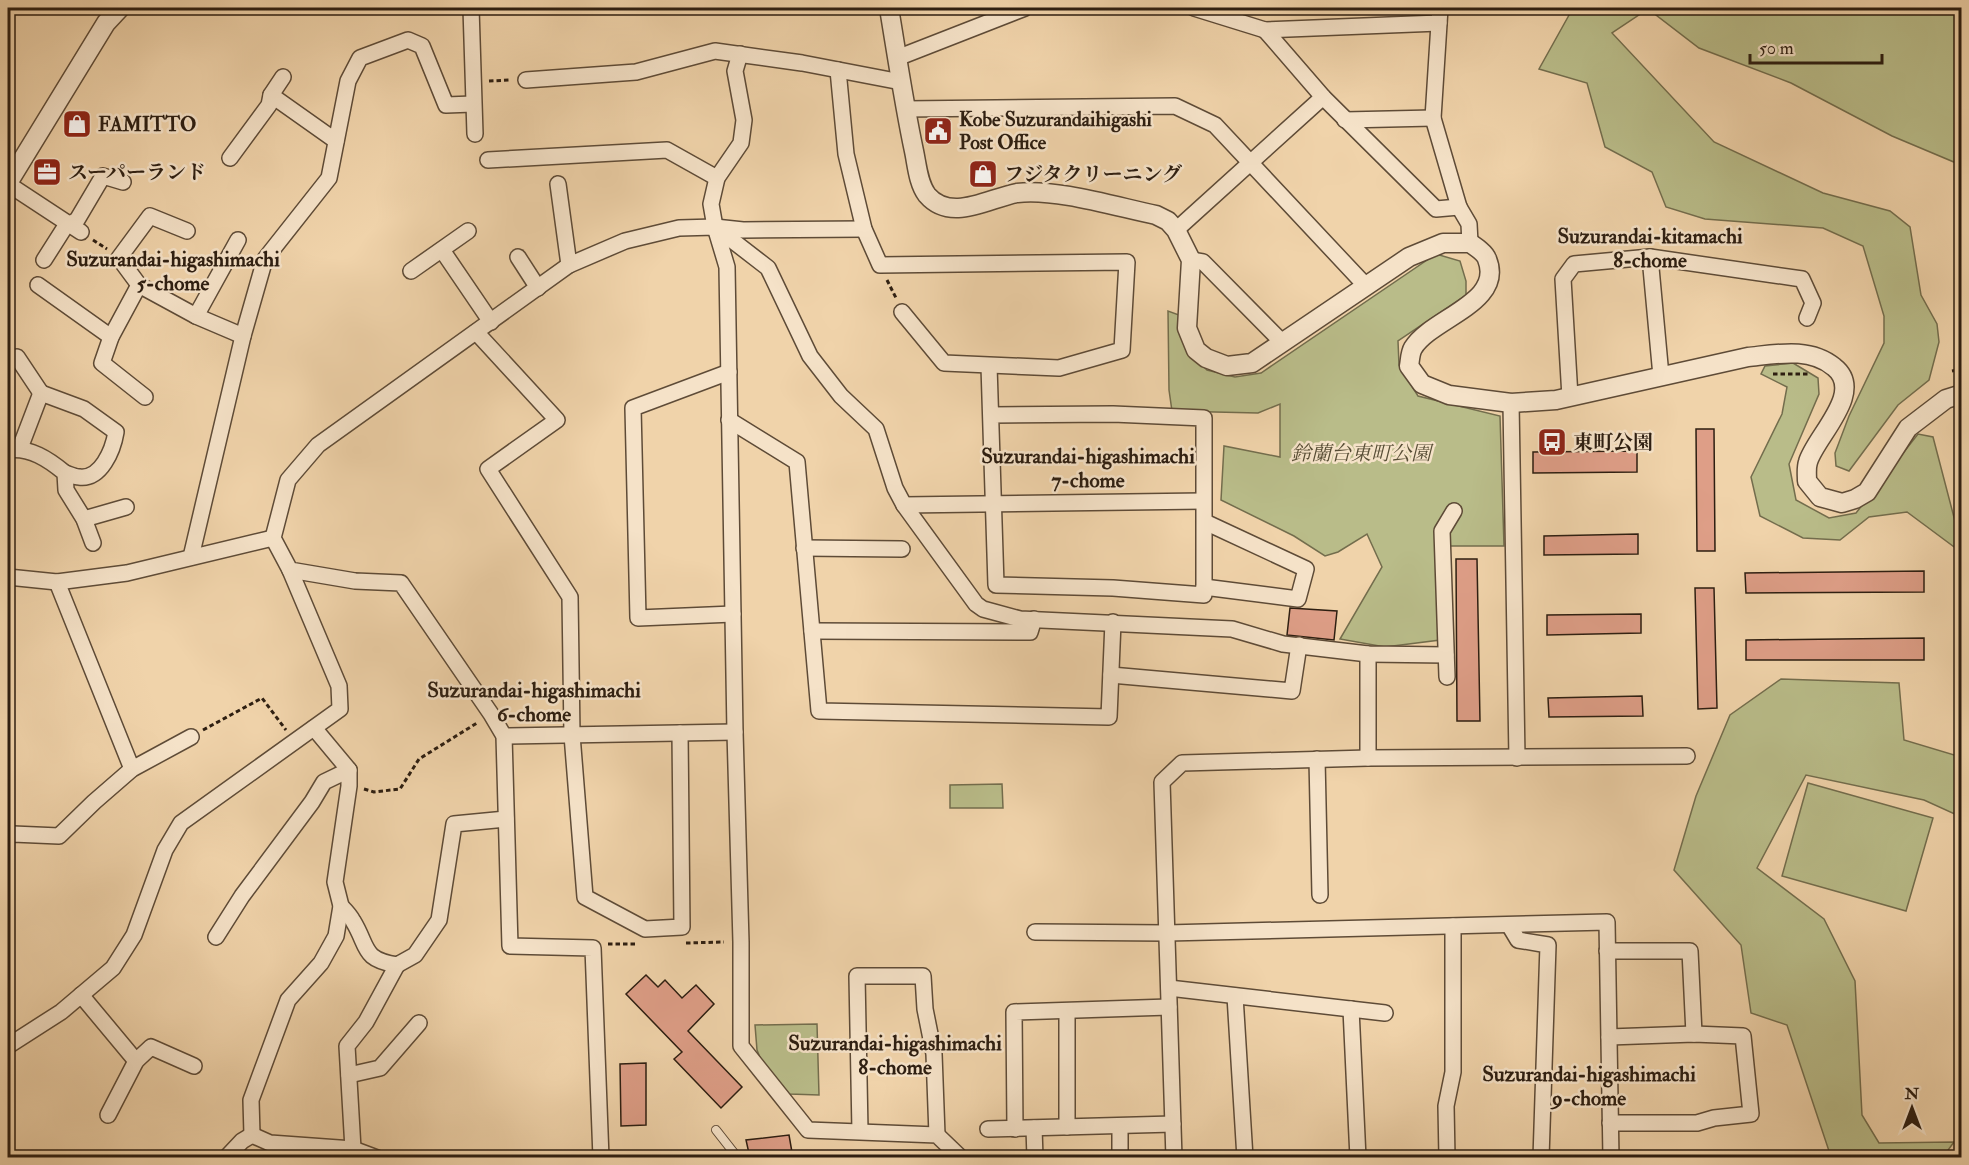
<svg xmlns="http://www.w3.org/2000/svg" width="1969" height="1165" font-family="'IM FELL Double Pica','Noto Serif JP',serif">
<rect width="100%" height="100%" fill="#f0d3aa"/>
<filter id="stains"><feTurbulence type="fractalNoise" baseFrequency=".00333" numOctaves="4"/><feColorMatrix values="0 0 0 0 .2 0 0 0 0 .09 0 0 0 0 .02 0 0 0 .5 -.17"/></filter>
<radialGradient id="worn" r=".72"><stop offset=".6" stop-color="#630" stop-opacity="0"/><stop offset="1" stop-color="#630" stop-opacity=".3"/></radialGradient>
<g fill="#b9bc89" stroke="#736d4d" stroke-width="1.5">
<polygon points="1573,8 1961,8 1961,165 1892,136 1791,83 1699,48 1648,9 1612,33 1714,142 1823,193 1890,211 1910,227 1921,295 1937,324 1939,342 1929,380 1898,405 1849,471 1836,466 1835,453 1849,416 1884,343 1884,316 1863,246 1823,228 1705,219 1666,207 1652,172 1605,147 1587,83 1539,69"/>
<polygon points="1436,254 1460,261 1466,281 1466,295 1398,341 1399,365 1418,396 1500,416 1504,546 1437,546 1440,640 1385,647 1340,639 1382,567 1367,534 1338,552 1325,556 1294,536 1221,500 1224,446 1280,457 1280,404 1258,413 1172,411 1169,390 1168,311 1179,315 1186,349 1207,370 1235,377 1261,373"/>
<polygon points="1793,363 1818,378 1819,394 1789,464 1796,500 1829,518 1856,513 1918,434 1933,437 1956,525 1961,526 1961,552 1907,512 1869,517 1840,540 1803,538 1760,516 1751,477 1782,414 1787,387 1761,374 1765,366"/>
<polygon points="1781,679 1899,683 1904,740 1961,757 1962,815 1959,816 1924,800 1806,775 1757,868 1824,919 1855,981 1862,1115 1879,1143 1954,1142 1943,1157 1831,1157 1787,1025 1751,1013 1741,945 1674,870 1696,796 1730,715"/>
<polygon points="1808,783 1933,818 1906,911 1782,876"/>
<polygon points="1002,784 1003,808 950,808 950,785"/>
<polygon points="817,1024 819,1095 789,1094 761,1060 757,1050 755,1025"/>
</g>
<g fill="#de9e87" stroke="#2d1e11" stroke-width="1.5">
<rect x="926" y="120" width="24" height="22"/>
<polygon points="1696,429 1714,429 1715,551 1697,551"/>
<polygon points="1637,451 1637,472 1533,473 1533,452"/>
<polygon points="1638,534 1638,554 1544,555 1544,536"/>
<polygon points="1456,559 1477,559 1480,721 1457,721"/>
<polygon points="1924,571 1924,592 1746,593 1745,573"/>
<polygon points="1695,588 1714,588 1717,708 1698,709"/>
<polygon points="1290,608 1337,611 1334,640 1287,635"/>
<polygon points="1641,614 1641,633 1547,635 1547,615"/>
<polygon points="1924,638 1924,660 1746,660 1746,640"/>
<polygon points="1642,696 1643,716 1549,717 1548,698"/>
<polygon points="646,975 658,987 665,980 682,998 696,985 714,1004 688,1031 742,1087 721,1108 674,1059 682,1052 626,994"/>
<polygon points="646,1063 646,1125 621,1126 620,1064"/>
<polygon points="789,1135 793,1158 750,1158 746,1140"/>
</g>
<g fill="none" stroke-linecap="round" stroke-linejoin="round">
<g stroke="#5e4b37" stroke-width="10">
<polyline id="service" points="716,1130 738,1158"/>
</g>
<g stroke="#5e4b37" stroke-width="18">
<g id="minor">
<polyline points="471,8 475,134"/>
<polyline points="1194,8 1265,30 1439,23"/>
<polyline points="1440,8 1433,118 1459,207 1469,224 1470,243"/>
<polyline points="1265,30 1323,97 1436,209 1459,207"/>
<polyline points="740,54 735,71 744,120 741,143 717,178 711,204 715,227 727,267 735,732 741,942 741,1046 808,1130 937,1135 961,1158"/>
<polyline points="897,58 1025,8"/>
<polyline points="838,70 846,154 864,229 880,265 1127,262 1122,350 1059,368 944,363 902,312"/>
<polyline points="526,80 636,72 715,51 802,63 901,82"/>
<polyline points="271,95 336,141"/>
<polyline points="905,109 1175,106 1215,125 1366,286"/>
<polyline points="1345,120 1433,118"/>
<polyline points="230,158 269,105 271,95 283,77"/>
<polyline points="488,160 667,150 717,178"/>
<polyline points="8,184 81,232"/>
<polyline points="558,184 569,265"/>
<polyline points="715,227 743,230 864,229"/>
<polyline points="1176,230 1323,97"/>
<polyline points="187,231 150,216 119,258 139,285 196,316 243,336"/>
<polyline points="442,250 491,322"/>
<polyline points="518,257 538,288"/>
<polyline points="1650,257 1661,376"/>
<polyline points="44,260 65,227 77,220 103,176 123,182"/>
<polyline points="1191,260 1203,262 1283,343"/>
<polyline points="411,271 468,231"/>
<polyline points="38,285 111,337"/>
<polyline points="139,285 111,337 102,363 145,397"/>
<polyline points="196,316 238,240"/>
<polyline points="476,332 557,420 488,469 570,597 572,735 585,897 645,929 682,927 680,733"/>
<polyline points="17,357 41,393"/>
<polyline points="989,366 996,585 1113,588 1204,595 1204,418 1113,414 992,415"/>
<polyline points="729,372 633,408 638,618 733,614"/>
<polyline points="1570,397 1563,279 1574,264 1650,257 1802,279 1813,303 1807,318"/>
<polyline points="1511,403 1517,758"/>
<polyline points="729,420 797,462 819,711 1109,717 1113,622"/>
<path d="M20,448L41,393L84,409L116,432C113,450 101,480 79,477C74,477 69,474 65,473"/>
<path d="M8,450C30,447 48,459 65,473L66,490L84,519L93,543"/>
<polyline points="904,505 1203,501"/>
<polyline points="84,519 126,507"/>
<polyline points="804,548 902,549"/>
<polyline points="191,557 243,336 265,259 329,178 348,81 360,58 408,40 422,46 446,105 473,104"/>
<polyline points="8,577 57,582 127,573 273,538"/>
<polyline points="57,582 132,769"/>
<polyline points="1204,587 1298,599 1306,569 1205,522"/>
<polyline points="812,631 1030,632 1034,619"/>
<polyline points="1368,654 1368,758"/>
<polyline points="1111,675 1292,691 1299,645"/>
<polyline points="1447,677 1442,531 1454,511"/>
<polyline points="504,736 735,732"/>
<polyline points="1317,759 1320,895"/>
<polyline points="8,836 13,834 59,836 94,802 132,769 191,737"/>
<path d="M341,906C345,910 350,915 353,921C369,947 361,959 397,965L415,955L439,920L454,824L506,819"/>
<polyline points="1509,925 1518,940 1548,945 1541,1158"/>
<polyline points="1035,932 1167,933 1607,922 1611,1158"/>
<polyline points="216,937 242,896 312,802 324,782 349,770"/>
<polyline points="1607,951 1690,951 1694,1034"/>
<polyline points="1169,988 1385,1013"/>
<polyline points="81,995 136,1061"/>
<polyline points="1235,996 1245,1158"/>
<polyline points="1351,1009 1358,1158"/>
<polyline points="1067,1011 1067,1127"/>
<polyline points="1609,1037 1694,1034 1743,1036 1751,1114 1714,1118 1697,1123 1610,1123"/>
<polyline points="8,1046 61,1012 113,968 134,935 165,850 181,823 340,709 339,686 290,570"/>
<polyline points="349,1075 380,1068 419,1023"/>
<polyline points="108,1115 136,1061 151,1047 194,1066"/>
<polyline points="1120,1126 1120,1158"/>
<polyline points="1034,1128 1035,1158"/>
<polyline points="988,1129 1173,1124"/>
<polyline points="1015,1129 1014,1012 1169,1007"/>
<polyline points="860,1131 857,976 923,976 925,1009 934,1054 937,1135"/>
<polyline points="252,1135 251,1100 288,1000 321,963 336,936 341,906 335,882 349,786 349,770 314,728"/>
<polyline points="252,1135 270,1143 353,1149 377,1158"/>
<polyline points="353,1149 347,1046 366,1022 397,965"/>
<polyline points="226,1158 242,1141 252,1135"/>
<polyline points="601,1158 593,948 510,946 504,736 491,714 401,583 355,581 290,570 273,538 288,480 318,445 569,265 625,241 679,228 715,227 768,268 810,356 841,396 876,429 895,488 904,505 976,604 983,609 1020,619 1232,629 1283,644 1368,654 1446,655"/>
<polyline points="1174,1158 1162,782 1182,763 1368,758 1687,756"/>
<polyline points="1447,1158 1446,1106 1453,1072 1453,926"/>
</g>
</g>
<g stroke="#5e4b37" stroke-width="21">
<g id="tertiary">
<path d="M889,8C897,56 904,104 914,151C917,165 918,183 927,195C951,223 989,198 1017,193C1055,188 1117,207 1156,215L1168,221L1176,230L1191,260L1187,328L1196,350L1206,358L1227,366L1252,363L1409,257L1443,243H1470C1476,247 1485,253 1487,259C1505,303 1431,318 1413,348C1410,353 1410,361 1409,366L1422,384L1449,395L1511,403L1556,400L1748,357C1777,354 1810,347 1834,367C1866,392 1815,437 1808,462C1806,468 1807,475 1807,481L1820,497L1842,503L1855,499L1867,492L1908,428L1946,399L1962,394"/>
<polyline points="8,183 106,23 120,8"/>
</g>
</g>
<g stroke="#2d1e11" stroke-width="3" stroke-dasharray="4.5 3" stroke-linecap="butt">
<polyline points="489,81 510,80"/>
<polyline points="93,240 107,249"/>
<polyline points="887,280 896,298"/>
<polyline points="1952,371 1962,369"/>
<polyline points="1773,374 1808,374"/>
<polyline points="203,730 262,698 286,730"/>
<polyline points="364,789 374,792 400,789 419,759 477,723"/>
<polyline points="686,943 724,942"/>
<polyline points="608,944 638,944"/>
</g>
<use href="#service" stroke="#f5e2c8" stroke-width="8"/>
<use href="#minor" stroke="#f5e2c8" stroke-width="15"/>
<use href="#tertiary" stroke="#f5e2c8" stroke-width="18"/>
</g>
<defs>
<g id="shop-square" transform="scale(1.5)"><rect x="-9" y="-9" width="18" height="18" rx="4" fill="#8f2418" stroke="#f5e2c8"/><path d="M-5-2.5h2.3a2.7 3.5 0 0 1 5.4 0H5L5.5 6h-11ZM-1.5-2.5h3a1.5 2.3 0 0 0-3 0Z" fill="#fff"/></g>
<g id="civic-square" transform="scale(1.5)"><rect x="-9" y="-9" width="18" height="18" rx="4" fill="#8f2418" stroke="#f5e2c8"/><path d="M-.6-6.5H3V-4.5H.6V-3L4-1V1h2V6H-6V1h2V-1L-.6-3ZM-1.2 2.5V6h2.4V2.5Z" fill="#fff"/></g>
<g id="office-square" transform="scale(1.5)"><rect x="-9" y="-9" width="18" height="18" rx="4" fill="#8f2418" stroke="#f5e2c8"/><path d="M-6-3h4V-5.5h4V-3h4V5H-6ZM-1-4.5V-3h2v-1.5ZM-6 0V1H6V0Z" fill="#fff"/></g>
<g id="bus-square" transform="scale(1.5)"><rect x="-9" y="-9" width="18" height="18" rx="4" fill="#8f2418" stroke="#f5e2c8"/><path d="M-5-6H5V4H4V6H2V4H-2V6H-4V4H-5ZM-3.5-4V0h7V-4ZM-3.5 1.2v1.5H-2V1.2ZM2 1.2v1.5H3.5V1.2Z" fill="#fff"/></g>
</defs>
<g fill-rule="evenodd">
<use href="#shop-square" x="77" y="124"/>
<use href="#civic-square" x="938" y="131"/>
<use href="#office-square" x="47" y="172"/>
<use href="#shop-square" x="983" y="174"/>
<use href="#bus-square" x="1552" y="442"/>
</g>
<g text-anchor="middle" stroke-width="5" stroke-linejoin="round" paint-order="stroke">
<g font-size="20" font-weight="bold" fill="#2d1e11" stroke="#f5e2c8" text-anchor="start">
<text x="959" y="126">Kobe Suzurandaihigashi<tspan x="959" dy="23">Post Office</tspan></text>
<text x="98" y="131">FAMITTO</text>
<text x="68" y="179">スーパーランド</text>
<text x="1004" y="181">フジタクリーニング</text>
<text x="1573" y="449">東町公園</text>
</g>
<g font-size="20" font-style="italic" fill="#574d35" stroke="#f5e2c8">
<text x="1361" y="460">鈴蘭台東町公園</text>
</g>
<g font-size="21" font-weight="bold" fill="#2d1e11" stroke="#f5e2c8">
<text x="1650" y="243">Suzurandai-kitamachi<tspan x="1650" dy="24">8-chome</tspan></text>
<text x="173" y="266">Suzurandai-higashimachi<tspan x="173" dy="24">5-chome</tspan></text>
<text x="1088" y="463">Suzurandai-higashimachi<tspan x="1088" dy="24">7-chome</tspan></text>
<text x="534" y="697">Suzurandai-higashimachi<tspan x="534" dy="24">6-chome</tspan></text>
<text x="895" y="1050">Suzurandai-higashimachi<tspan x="895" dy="24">8-chome</tspan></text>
<text x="1589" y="1081">Suzurandai-higashimachi<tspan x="1589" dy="24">9-chome</tspan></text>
</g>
</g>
<rect width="1969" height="1165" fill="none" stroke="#f0d3aa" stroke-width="30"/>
<rect x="9" y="9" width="1951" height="1147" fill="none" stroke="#2d1e11" stroke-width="3"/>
<rect x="15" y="15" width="1939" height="1135" fill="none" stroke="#2d1e11" stroke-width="1.5"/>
<g transform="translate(1912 1108)" stroke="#f5e2c8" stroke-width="4.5" paint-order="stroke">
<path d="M0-4.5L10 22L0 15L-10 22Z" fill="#2d1e11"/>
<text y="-9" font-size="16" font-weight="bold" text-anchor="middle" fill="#2d1e11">N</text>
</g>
<path d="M1750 54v9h132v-9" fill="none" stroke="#2d1e11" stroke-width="3"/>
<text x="1759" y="54" font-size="18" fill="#2d1e11" stroke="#f5e2c8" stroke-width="4.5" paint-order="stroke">50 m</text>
<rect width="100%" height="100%" filter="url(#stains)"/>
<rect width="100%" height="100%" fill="url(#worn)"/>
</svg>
